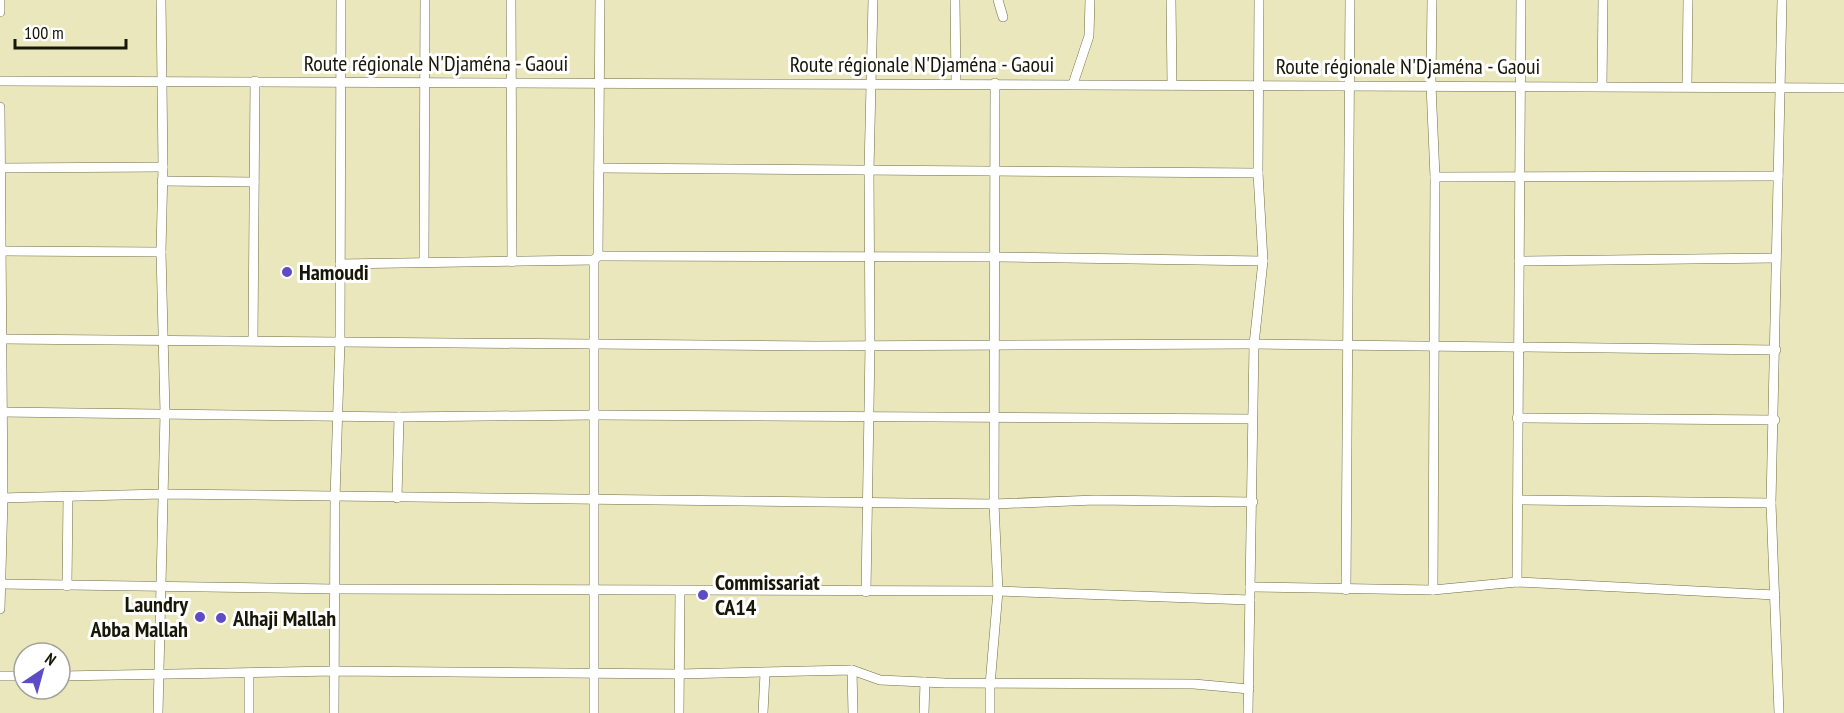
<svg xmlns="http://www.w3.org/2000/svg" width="1844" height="713" font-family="'PT Sans Narrow',sans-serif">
<rect width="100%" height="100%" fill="#ebe7bc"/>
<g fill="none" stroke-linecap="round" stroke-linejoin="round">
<g stroke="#706d45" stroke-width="10">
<g id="minor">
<polyline points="511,0 512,262"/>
<polyline points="955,0 956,83"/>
<polyline points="998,0 1003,17"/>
<polyline points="1171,0 1172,85"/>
<polyline points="1432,0 1431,85 1435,177 1433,590"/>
<polyline points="0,12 0,0"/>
<polyline points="0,81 1844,88"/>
<polyline points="1073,84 1089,36 1090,0"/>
<polyline points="1687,85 1688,0"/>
<polyline points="1602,86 1603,0"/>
<polyline points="0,107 3,498 0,609"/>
<polyline points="0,168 163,167"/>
<polyline points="599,168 1258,173"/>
<polyline points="1435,177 1778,176"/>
<polyline points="162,181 254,182"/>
<polyline points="0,251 161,252"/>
<polyline points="598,256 996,257 1263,261"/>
<polyline points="1519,261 1776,258"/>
<polyline points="424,262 425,0"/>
<polyline points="340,264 594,260"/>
<polyline points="0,339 815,346 1254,344 1776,350"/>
<polyline points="253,340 255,81"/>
<polyline points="0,412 399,417 596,415 1252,419"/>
<polyline points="1517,418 1775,420"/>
<polyline points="0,498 163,494 994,504 1095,500 1253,502"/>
<polyline points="397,498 399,417"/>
<polyline points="1518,500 1771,503"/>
<polyline points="1517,582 1521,0"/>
<polyline points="0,584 335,589 998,591 1250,600"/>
<polyline points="67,586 68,497"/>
<polyline points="1250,587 1433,590 1517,582 1775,595"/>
<polyline points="1346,590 1350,0"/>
<polyline points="866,592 870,346 869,170 873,0"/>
<polyline points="852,670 853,713"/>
<polyline points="0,676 24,676"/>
<polyline points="60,676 334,671 679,674 852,670 880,680 945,683 1194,684 1249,689"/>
<polyline points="158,713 165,413 161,252 163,167 161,0"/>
<polyline points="249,713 249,673"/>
<polyline points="334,713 335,498 340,341 341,0"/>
<polyline points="594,713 594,260 598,256 600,0"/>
<polyline points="679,713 680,591"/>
<polyline points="763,713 765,673"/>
<polyline points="924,713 925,682"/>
<polyline points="990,713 990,685 998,591 994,504 995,83"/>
<polyline points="1248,713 1254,344 1263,261 1258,173 1259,0"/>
<polyline points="1779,713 1771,503 1782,0"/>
</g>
</g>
<use href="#minor" stroke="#fff" stroke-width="9"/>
</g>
<g fill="#5d4cc5" stroke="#fff" stroke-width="2">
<circle cx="287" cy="272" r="6"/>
<circle cx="703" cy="595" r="6"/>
<circle cx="200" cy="617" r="6"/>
<circle cx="221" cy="618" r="6"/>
</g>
<g text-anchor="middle" stroke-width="6" stroke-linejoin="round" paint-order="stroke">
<g font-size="22" fill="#181607" stroke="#fff">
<text x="436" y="71">Route régionale N'Djaména - Gaoui</text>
<text x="922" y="72">Route régionale N'Djaména - Gaoui</text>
<text x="1408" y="74">Route régionale N'Djaména - Gaoui</text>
</g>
<g font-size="22" font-weight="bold" fill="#181607" stroke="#fff" text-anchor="start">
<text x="299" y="280">Hamoudi</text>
<text x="715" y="590">Commissariat<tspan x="715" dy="25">CA14</tspan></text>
<text x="188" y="612" text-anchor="end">Laundry<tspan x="188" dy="25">Abba Mallah</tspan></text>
<text x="233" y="626">Alhaji Mallah</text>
</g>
</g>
<g transform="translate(42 671) rotate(36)"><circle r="28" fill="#ffffff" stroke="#a3a29c" stroke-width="1.5"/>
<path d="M0-4.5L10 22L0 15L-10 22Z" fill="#5d4cc5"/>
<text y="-9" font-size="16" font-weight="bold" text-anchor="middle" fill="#181607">N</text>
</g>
<path d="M15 39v9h111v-9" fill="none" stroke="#181607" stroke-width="3"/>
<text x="24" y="39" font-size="18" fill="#181607" stroke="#ffffff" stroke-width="4.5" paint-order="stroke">100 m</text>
</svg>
